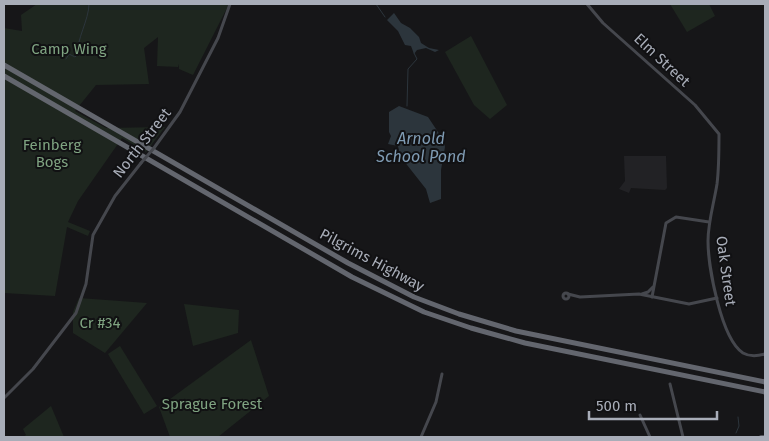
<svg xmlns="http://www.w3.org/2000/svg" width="769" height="441" font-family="'Fira Sans',sans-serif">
  <rect width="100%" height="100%" fill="#161618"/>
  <path fill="#222225" d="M624,156h42l1,32 -2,2 -34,-2 -2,5 -10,-4 6,-8z"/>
  <g fill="#1e261f">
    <path d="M37,4h192l-36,71 -14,-6v-5l-1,3 -21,-1 1,-29 -14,11 5,36 -53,1 -21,26 31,17 59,-1 -19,25 -24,-14 -44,63 -10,21 22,9 -2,5 -21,-9 -12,69 -51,-3v-265l18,3 -1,-16z"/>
    <path d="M670,4h39l6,12 -28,16z"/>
    <path d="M471,36l36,69 -17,14 -16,-14 -29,-53z"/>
    <path d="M79,298l68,5 -42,50 -32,-20v-21z"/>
    <path d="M184,304l55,6 -1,23 -45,13z"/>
    <path d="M251,340l18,56 -51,41h-48l-11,-30z"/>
    <path d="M120,346l37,60 -13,8 -36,-60z"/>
    <path d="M51,406l13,31h-41l3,-2 -3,-6z"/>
  </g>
  <g fill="#2c353c">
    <path d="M394,13l7,10 9,5 9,9 2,6 8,5 10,2 -4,2 -9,-4 -9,2 -3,4 -3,-8 -6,-1 -7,-14 -11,-11z"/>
    <path d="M399,106l29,11 16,24 1,6 -4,23v29l-11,4 -4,-14 -26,-33 -2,-10 -10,-2 3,-8 -2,-4v-20z"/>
  </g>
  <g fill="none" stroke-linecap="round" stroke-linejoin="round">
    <g stroke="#2c353c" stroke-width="1">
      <path d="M376,4l9,13"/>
      <path d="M66,59l3,-5 6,3 3,-3c-2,-14 11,-34 11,-50"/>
      <path d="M407,106l1,-37 9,-10 -3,-6"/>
      <path d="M736,433l3,-7 -1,-9"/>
    </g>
    <g stroke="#45474d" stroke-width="3">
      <path d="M587,4l16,19 92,82 24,29c0,17 0,34 -2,50 -3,19 -9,38 -9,57 0,25 13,98 35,112 7,4 15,3 22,1"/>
      <path d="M154,148l26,-36 38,-74 12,-34"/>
      <circle cx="566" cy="296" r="3"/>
      <path d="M568,294l12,3 59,-3 50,10 28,-6"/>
      <path d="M642,294l6,-2 5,-5"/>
      <path d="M652,297l14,-74 10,-6 33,5"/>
      <path d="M670,384l13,53"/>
      <path d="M4,398l29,-29 43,-56 10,-29 7,-49 22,-39 26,-33"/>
      <path d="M640,415l10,22"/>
      <path d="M421,437l15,-35 6,-28"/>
    </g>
    <path stroke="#53555c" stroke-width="4" d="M761,437h4"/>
    <g stroke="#63666e" stroke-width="5">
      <path d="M4,65l344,198 66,34 45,17 57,17 249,51"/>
      <path d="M4,76l348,201 72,35 47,16 54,15 240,49"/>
    </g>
    <path stroke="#45474d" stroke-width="3" d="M141,163l13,-15"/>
  </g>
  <g text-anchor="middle" stroke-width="4" stroke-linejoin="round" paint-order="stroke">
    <g font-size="15" fill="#7fa381" stroke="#111113">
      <text x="69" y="54">Camp Wing</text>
      <text x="52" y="150">Feinberg<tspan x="52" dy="17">Bogs</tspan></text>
      <text x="100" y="328">Cr #34</text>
      <text x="212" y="409">Sprague Forest</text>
    </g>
    <g font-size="15" fill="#a8adb8" stroke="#111113">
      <text transform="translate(662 60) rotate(43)" y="5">Elm Street</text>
      <text transform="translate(142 143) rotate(-52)" y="5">North Street</text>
      <text transform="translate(372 260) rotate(28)" y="5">Pilgrims Highway</text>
      <text transform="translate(726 271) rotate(82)" y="5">Oak Street</text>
    </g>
    <g font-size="16" font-style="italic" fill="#7f9bb3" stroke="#111113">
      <text x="421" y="144">Arnold<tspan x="421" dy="18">School Pond</tspan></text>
    </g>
  </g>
  <rect width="769" height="441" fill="none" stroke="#a8adb8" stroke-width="10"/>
  <path d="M589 411v8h128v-8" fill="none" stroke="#a8adb8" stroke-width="2.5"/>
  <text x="596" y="411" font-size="15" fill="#a8adb8" stroke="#111113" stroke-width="4" paint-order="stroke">500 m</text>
</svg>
